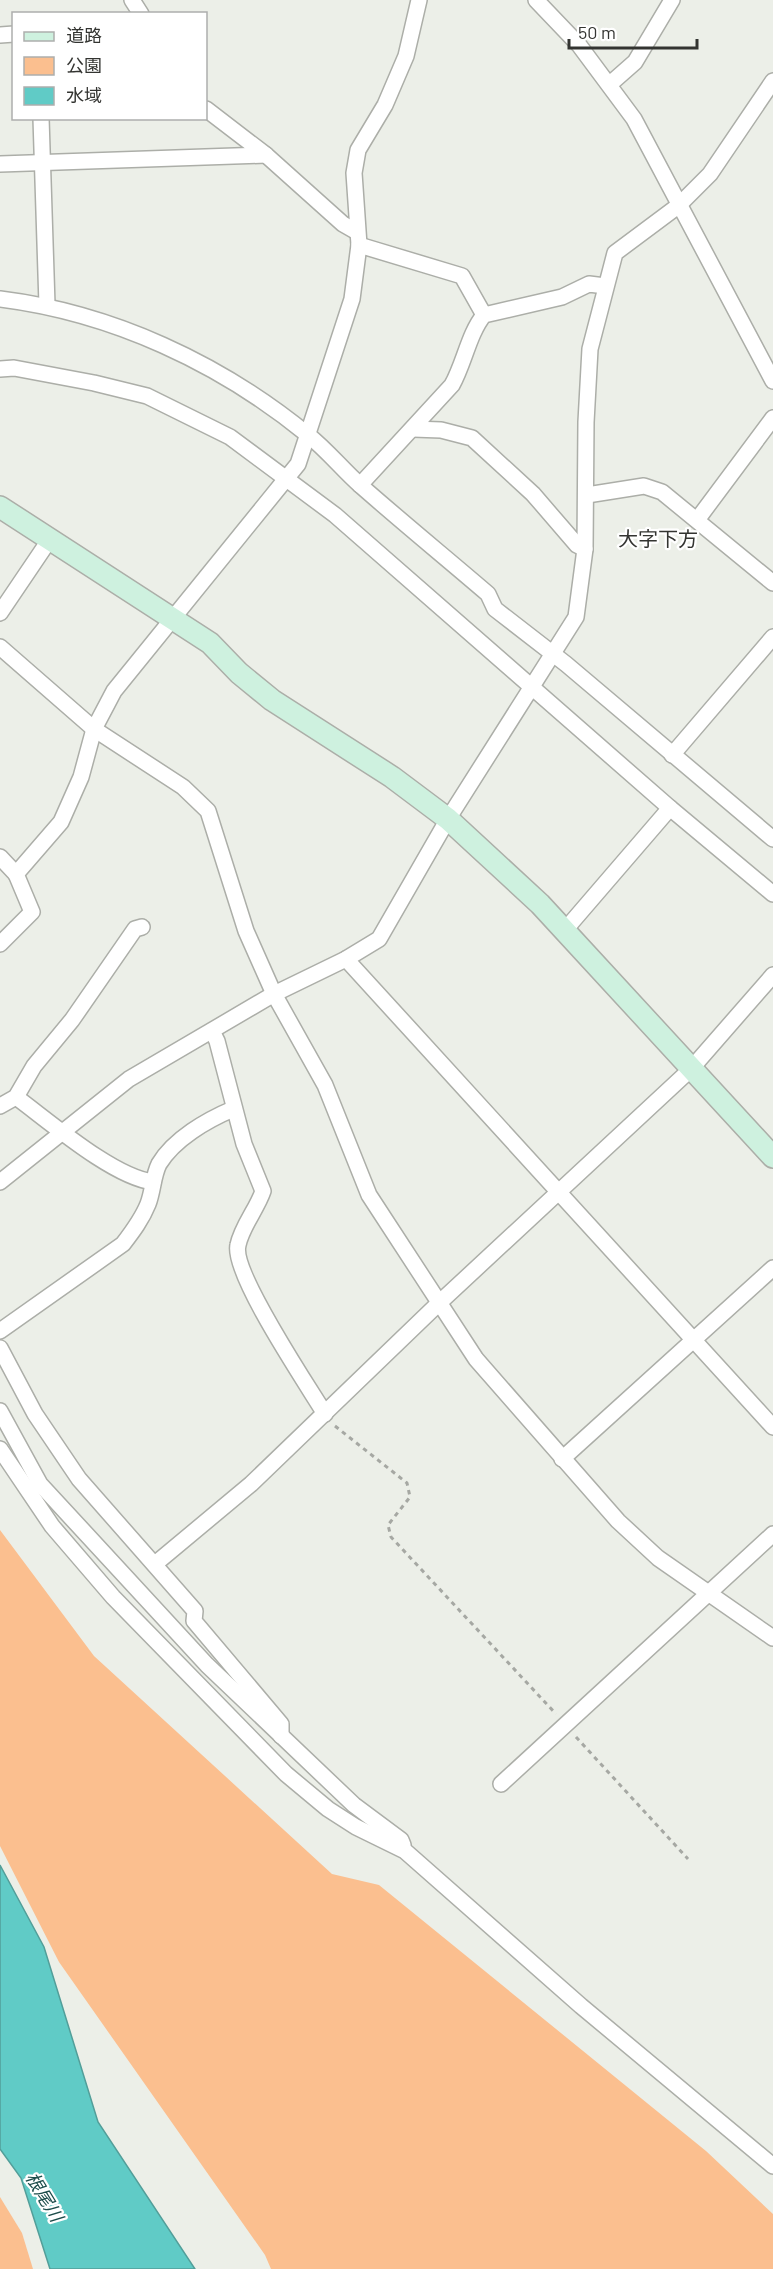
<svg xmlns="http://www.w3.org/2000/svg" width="773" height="2269" font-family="Barlow,'Noto Sans JP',sans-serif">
  <rect width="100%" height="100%" fill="#ecefe8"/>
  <g fill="#fbbf8f">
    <path d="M0,1530l94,126 238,218 47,11 327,266 67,63v55h-502l-6,-14 -206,-293 -59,-116z"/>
    <path d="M0,2197l22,36 11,36h-33z"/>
  </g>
  <path fill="#60cbc6" stroke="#529e99" stroke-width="1.5" d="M0,1865l44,82 54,175 97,147h-145l-29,-91 -21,-29z"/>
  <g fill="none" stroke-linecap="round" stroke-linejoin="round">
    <defs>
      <g id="street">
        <path d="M132,0l9,14"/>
        <path d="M536,0l43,45 55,74 139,262"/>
        <path d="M0,35l14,-1"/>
        <path d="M610,84l25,-22 37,-62"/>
        <path d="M206,109l60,46 77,69 14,8"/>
        <path d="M41,118l6,187"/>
        <path d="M0,164l266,-9"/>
        <path d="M359,245l103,31 22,39"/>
        <path d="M0,299c112,14 220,64 308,136 19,15 34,34 52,50 42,37 86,73 128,109l7,15 71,55 207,175"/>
        <path d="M0,369l14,-1 80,15 53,13 83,41 105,78 335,293"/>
        <path d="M413,429l28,1 31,8 61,56 44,51 8,4"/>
        <path d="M360,485l92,-100c12,-21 17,-52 32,-70l78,-18 27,-13 16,2"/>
        <path d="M587,495l57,-9 18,6 111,91"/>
        <path d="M697,520l76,-102"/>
        <path d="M0,613l50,-74"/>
        <path d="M0,647l94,82 89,58 25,24 38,120 28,63 51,91 44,110 107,164 142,162 40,37 115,80"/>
        <path d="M672,755l101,-118"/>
        <path d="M0,857l16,17"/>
        <path d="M565,930l105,-122 103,86"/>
        <path d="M0,944l32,-32 -16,-38 45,-52 20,-45 13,-48 20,-38 184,-227 54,-165 7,-54 -5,-72 4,-23 27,-45 21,-49 13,-56"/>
        <path d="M346,959l427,468"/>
        <path d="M212,1031l5,10 27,103 19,47c-6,18 -21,35 -25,54 -7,27 70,141 87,169"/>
        <path d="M16,1097c34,25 97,80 137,85"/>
        <path d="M0,1106l16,-9 18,-31 38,-46 63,-91 7,-2"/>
        <path d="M0,1182l129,-103 145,-85 72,-35 33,-20 69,-120 128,-202 9,-68 1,-127 4,-73 25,-96 63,-47 32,-32 63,-93"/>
        <path d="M0,1331l123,-87c10,-13 19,-25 25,-40 5,-13 5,-28 11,-40 15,-25 48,-44 74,-55"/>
        <path d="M0,1348l35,66 44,65 116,132 -1,10 87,103v12"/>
        <path d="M0,1411l40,73 167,181 147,140 47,35 2,5"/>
        <path d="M0,1449l52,77 61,71 173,177 42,35 28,18 49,24 176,155 192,160"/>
        <path d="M562,1459l211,-191"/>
        <path d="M155,1564l96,-80 188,-181 252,-234 82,-94"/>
        <path d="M501,1784l272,-250"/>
      </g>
      <path id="secondary" d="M0,507l210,136 29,30 33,27 120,77 56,42 92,85 233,253"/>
    </defs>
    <use href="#street" stroke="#acaea8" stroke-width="18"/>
    <use href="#secondary" stroke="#acaea8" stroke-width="24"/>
    <g stroke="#a6a8a3" stroke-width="3" stroke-dasharray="4.5 4.5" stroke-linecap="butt">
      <path d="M335,1426l72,57 3,14 -22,28 3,12 165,177"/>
      <path d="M576,1737l112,122"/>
    </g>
    <use href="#street" stroke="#fff" stroke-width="15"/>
    <use href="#secondary" stroke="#cef1df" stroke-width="21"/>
  </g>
  <g text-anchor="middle" stroke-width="4.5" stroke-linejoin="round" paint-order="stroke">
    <g font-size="18" font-style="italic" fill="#1d4d4b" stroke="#fff">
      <text transform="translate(44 2197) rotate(59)" y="6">根尾川</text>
    </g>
    <g font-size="20" fill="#333431" stroke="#fff">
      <text x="658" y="546">大字下方</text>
    </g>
  </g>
  <rect x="12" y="12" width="195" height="108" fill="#ffffff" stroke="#adaead" stroke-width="1.5"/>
  <rect x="24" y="32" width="30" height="9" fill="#cef1df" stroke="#adaead" stroke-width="1.5"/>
  <text x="66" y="42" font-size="18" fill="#333431">道路</text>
  <rect x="24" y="57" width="30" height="18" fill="#fbbf8f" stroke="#adaead" stroke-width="1.5"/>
  <text x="66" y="72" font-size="18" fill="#333431">公園</text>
  <rect x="24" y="87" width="30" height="18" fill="#60cbc6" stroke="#adaead" stroke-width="1.5"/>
  <text x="66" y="102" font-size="18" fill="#333431">水域</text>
  <path d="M569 39v9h128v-9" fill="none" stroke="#333431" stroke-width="3"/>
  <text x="578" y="39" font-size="18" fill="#333431" stroke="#ffffff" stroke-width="4.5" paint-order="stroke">50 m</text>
</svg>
